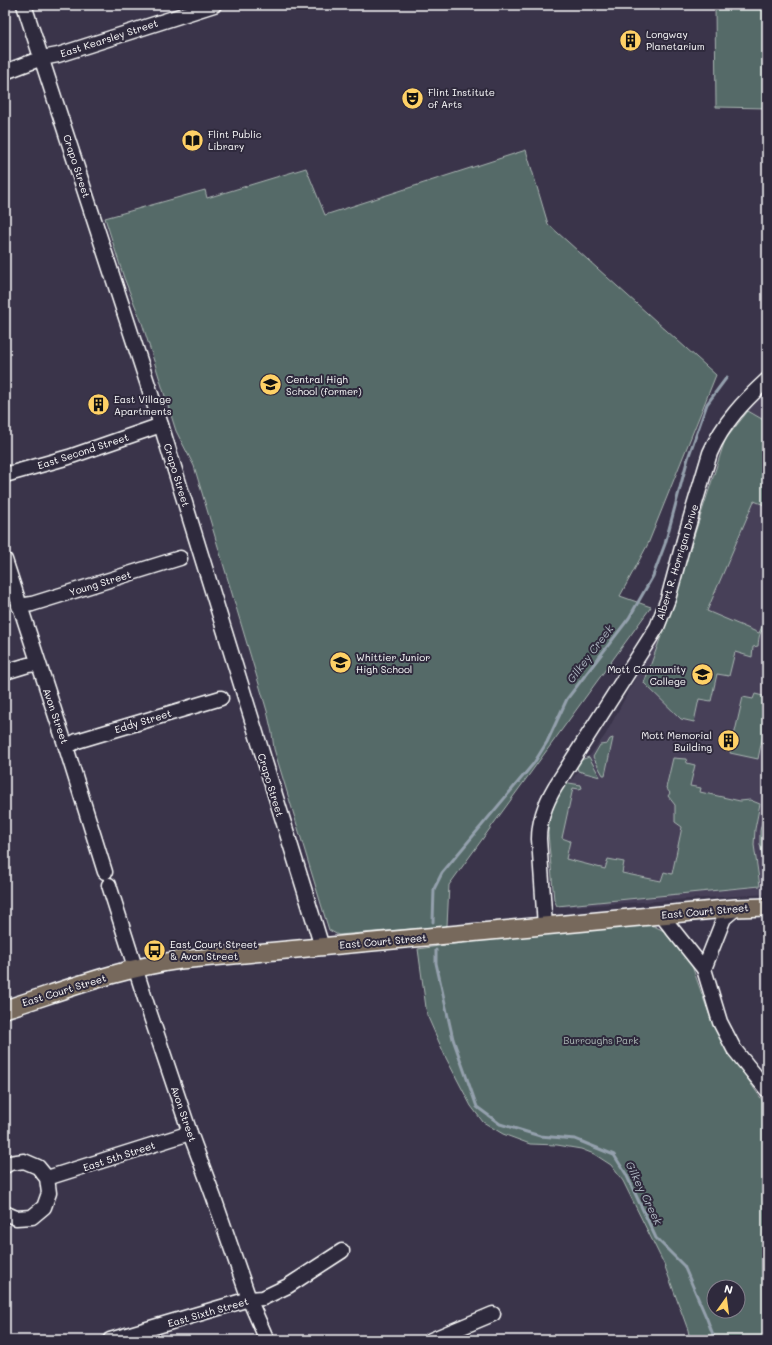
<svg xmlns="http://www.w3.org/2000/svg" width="772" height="1345" font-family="Mali,sans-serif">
  <rect width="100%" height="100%" fill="#3a344a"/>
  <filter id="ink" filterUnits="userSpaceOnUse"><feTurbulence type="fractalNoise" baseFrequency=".025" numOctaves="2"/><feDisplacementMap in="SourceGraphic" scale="8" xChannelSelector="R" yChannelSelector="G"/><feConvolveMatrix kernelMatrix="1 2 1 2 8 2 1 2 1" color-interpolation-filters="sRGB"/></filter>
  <g filter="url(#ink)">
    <path fill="#474159" d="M767,392v502l-205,13 -7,-6 7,-108 44,-59 62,-117 57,-177 31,-39z"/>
    <g fill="#556b67" stroke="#aab5b3" fill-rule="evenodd">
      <path d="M715,5h52v103l-51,-1z"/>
      <path d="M526,150l22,74 168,151 -68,169 -28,52 31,11 -202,278 -2,41 -109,9 -9,-5 -5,-16 -50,-165 -2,-16 -5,-22 -73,-245 -18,-35 -34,-108 -18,-45 -19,-60 100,-28 2,8 99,-30 19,47z"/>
      <path d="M748,411l19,11v84l-13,-5 -47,110 52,22 8,-17v10c-8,5 -8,11 -9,20l-5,1 -1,10 -17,-5 -6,24 -12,-2 -6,27 -12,-2 -5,23 -13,-3 -37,-36 24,-66 57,-177z"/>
      <path d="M755,694l12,3v18l-9,44 -28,-6 13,-56 10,2z"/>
      <path d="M613,738l-8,37h-2l-10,-18 7,-12 7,-1 3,-5z"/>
      <path d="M589,757l11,20 -22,-6 -2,-7 2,-3z"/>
      <path d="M673,758l13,1 1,4 8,2 -5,21 11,2 -1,4 40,9 10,-1 10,4 -5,25 -1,16 6,41 -203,20 -3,-6 -6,-67 2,-21 13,-27 6,-2 12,2 1,3 -3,1 -6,-1 -11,50 8,3 -4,18 39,10 3,-10 16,3 -2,11 39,8 3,-9 8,2 10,-47 -7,-5v-17l-7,-9 2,-3 -4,-5z"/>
      <path d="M767,799v87l-2,-18 -5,-24v-13z"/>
      <path d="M639,925l15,1 10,5 6,6 22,29 21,59 16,27 38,55v233h-77l-2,-10 -24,-66 -41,-83 -12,-16 -17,-11 -13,-5 -24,-4 -27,-1 -27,-10 -20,-12 -12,-16 -25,-48 -19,-43 -9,-66 42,-6zM714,1287h24v24h-24z"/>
    </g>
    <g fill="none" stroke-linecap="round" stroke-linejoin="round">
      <g stroke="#94a0ad" stroke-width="3">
        <path d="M433,922l1,-33 8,-16 92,-110 13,-21 20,-43 62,-81 24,-42 12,-32 23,-86 19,-54 20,-27"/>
        <path d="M436,950v13l17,76 24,68 23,17 40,12 35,3 39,16 12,19 30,64 28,28 23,53 8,21"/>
      </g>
      <defs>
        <g id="minor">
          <path d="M24,5l137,420 161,522"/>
          <path d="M5,72l37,-14 16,-3 156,-50"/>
          <path d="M5,475l64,-18 92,-32"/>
          <path d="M5,560l61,187 39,125"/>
          <path d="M19,606l13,-2 148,-46"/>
          <path d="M5,672l23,-7 10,-1"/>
          <path d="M66,747l11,-6 144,-43"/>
          <path d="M109,885l38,120 43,128 24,65 35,101 18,41"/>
          <path d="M661,915l43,54 16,53 14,27 33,41"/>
          <path d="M545,926l-6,-87c0,-19 6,-35 16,-52l102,-160 11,-28 16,-59 26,-87c13,-30 34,-52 57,-73"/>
          <path d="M704,969l20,-51 12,-10"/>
          <path d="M5,1166l5,-3 14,-2 14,6 9,11 2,15 -5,14 -12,10 -16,1 -11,-5"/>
          <path d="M47,1178l143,-45"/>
          <path d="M110,1340l139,-41 14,-1 25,-12 54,-35"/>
          <path d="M431,1340l62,-26"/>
        </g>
        <path id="major" d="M5,1009c57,-18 116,-41 175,-49l556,-52 31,-1"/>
      </defs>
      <use href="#minor" stroke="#fff" stroke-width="17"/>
      <use href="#major" stroke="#fff" stroke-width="20"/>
      <use href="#minor" stroke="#2f2a3d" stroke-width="14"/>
      <use href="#major" stroke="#77695c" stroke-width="17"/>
    </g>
  </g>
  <defs>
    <symbol id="building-disc" viewBox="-11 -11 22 22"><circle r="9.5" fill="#ffd166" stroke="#2f2a3d"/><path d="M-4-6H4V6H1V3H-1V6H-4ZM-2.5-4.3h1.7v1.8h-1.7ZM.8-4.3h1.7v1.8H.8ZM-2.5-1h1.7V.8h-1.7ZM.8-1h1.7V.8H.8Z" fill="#111"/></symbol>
    <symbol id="theatre-disc" viewBox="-11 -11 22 22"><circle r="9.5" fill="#ffd166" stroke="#2f2a3d"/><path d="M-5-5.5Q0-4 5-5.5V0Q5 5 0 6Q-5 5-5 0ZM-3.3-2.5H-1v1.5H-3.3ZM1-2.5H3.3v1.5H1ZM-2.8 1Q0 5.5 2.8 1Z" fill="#111"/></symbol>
    <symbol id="library-disc" viewBox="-11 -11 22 22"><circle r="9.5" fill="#ffd166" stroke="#2f2a3d"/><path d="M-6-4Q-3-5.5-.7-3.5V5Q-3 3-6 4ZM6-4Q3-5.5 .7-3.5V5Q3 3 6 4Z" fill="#111"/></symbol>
    <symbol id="school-disc" viewBox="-11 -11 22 22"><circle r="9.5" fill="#ffd166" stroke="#2f2a3d"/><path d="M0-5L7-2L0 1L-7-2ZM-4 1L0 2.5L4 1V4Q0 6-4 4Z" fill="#111"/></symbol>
    <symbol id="university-disc" viewBox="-11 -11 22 22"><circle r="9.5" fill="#ffd166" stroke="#2f2a3d"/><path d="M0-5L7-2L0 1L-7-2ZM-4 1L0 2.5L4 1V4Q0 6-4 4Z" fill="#111"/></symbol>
    <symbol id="bus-disc" viewBox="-11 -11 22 22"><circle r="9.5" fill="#ffd166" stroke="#2f2a3d"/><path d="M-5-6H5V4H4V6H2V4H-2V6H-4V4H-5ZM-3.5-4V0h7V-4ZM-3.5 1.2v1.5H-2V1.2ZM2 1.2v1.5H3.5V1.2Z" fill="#111"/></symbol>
  </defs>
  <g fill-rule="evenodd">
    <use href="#building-disc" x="618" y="28" width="25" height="25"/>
    <use href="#theatre-disc" x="400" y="86" width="25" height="25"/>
    <use href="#library-disc" x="180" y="128" width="25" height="25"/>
    <use href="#school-disc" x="258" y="372" width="25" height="25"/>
    <use href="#building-disc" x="86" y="392" width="25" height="25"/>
    <use href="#school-disc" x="328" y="650" width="25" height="25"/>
    <use href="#university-disc" x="690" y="662" width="25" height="25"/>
    <use href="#building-disc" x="716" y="728" width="25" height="25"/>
    <use href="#bus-disc" x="142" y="938" width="25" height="25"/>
  </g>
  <g text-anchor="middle" stroke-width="4" stroke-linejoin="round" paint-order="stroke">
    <g font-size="10" fill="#fff" stroke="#2f2a3d" text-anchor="start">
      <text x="646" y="38">Longway<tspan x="646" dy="12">Planetarium</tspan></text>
      <text x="428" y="96">Flint Institute<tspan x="428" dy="12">of Arts</tspan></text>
      <text x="208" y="138">Flint Public<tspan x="208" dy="12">Library</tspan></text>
      <text x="286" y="383">Central High<tspan x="286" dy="12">School (former)</tspan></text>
      <text x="114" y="403">East Village<tspan x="114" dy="12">Apartments</tspan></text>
      <text x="356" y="661">Whittier Junior<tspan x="356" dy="12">High School</tspan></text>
      <text x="686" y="673" text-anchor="end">Mott Community<tspan x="686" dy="12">College</tspan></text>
      <text x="712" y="739" text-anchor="end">Mott Memorial<tspan x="712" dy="12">Building</tspan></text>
      <text x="170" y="948">East Court Street<tspan x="170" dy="12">&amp; Avon Street</tspan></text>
    </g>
    <g font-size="10" fill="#fff" stroke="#2f2a3d">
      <text transform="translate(109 38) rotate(-18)" y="4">East Kearsley Street</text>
      <text transform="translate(77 166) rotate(72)" y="4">Crapo Street</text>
      <text transform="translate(83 451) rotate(-18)" y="4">East Second Street</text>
      <text transform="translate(177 475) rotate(73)" y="4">Crapo Street</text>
      <text transform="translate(677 562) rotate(-73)" y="4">Albert R. Horrigan Drive</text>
      <text transform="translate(100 583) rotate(-17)" y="4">Young Street</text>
      <text transform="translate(56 716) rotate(71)" y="4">Avon Street</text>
      <text transform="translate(143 721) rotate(-17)" y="4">Eddy Street</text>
      <text transform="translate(271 785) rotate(73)" y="4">Crapo Street</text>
      <text transform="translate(705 911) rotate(-5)" y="4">East Court Street</text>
      <text transform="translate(383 941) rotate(-5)" y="4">East Court Street</text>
      <text transform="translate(64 990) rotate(-17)" y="4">East Court Street</text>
      <text transform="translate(184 1114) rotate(71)" y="4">Avon Street</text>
      <text transform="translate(119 1156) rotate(-18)" y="4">East 5th Street</text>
      <text transform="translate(208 1312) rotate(-16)" y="4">East Sixth Street</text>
    </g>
    <g font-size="10" fill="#aab5b3" stroke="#2f2a3d">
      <text x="601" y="1044">Burroughs Park</text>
    </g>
    <g font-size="11" font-style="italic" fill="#aeb7c2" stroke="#2f2a3d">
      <text transform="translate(590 654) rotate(-53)" y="4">Gilkey Creek</text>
      <text transform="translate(644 1193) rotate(64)" y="4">Gilkey Creek</text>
    </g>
  </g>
  <rect width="772" height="1345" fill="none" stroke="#2f2a3d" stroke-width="20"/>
  <rect x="10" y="10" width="752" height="1325" fill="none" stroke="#fff" stroke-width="1.5" filter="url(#ink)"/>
  <g transform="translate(726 1299) rotate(14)"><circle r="19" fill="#2f2a3d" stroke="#827f8b"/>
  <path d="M0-3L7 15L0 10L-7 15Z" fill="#ffd166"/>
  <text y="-6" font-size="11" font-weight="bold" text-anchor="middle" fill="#ffffff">N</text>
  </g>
</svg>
